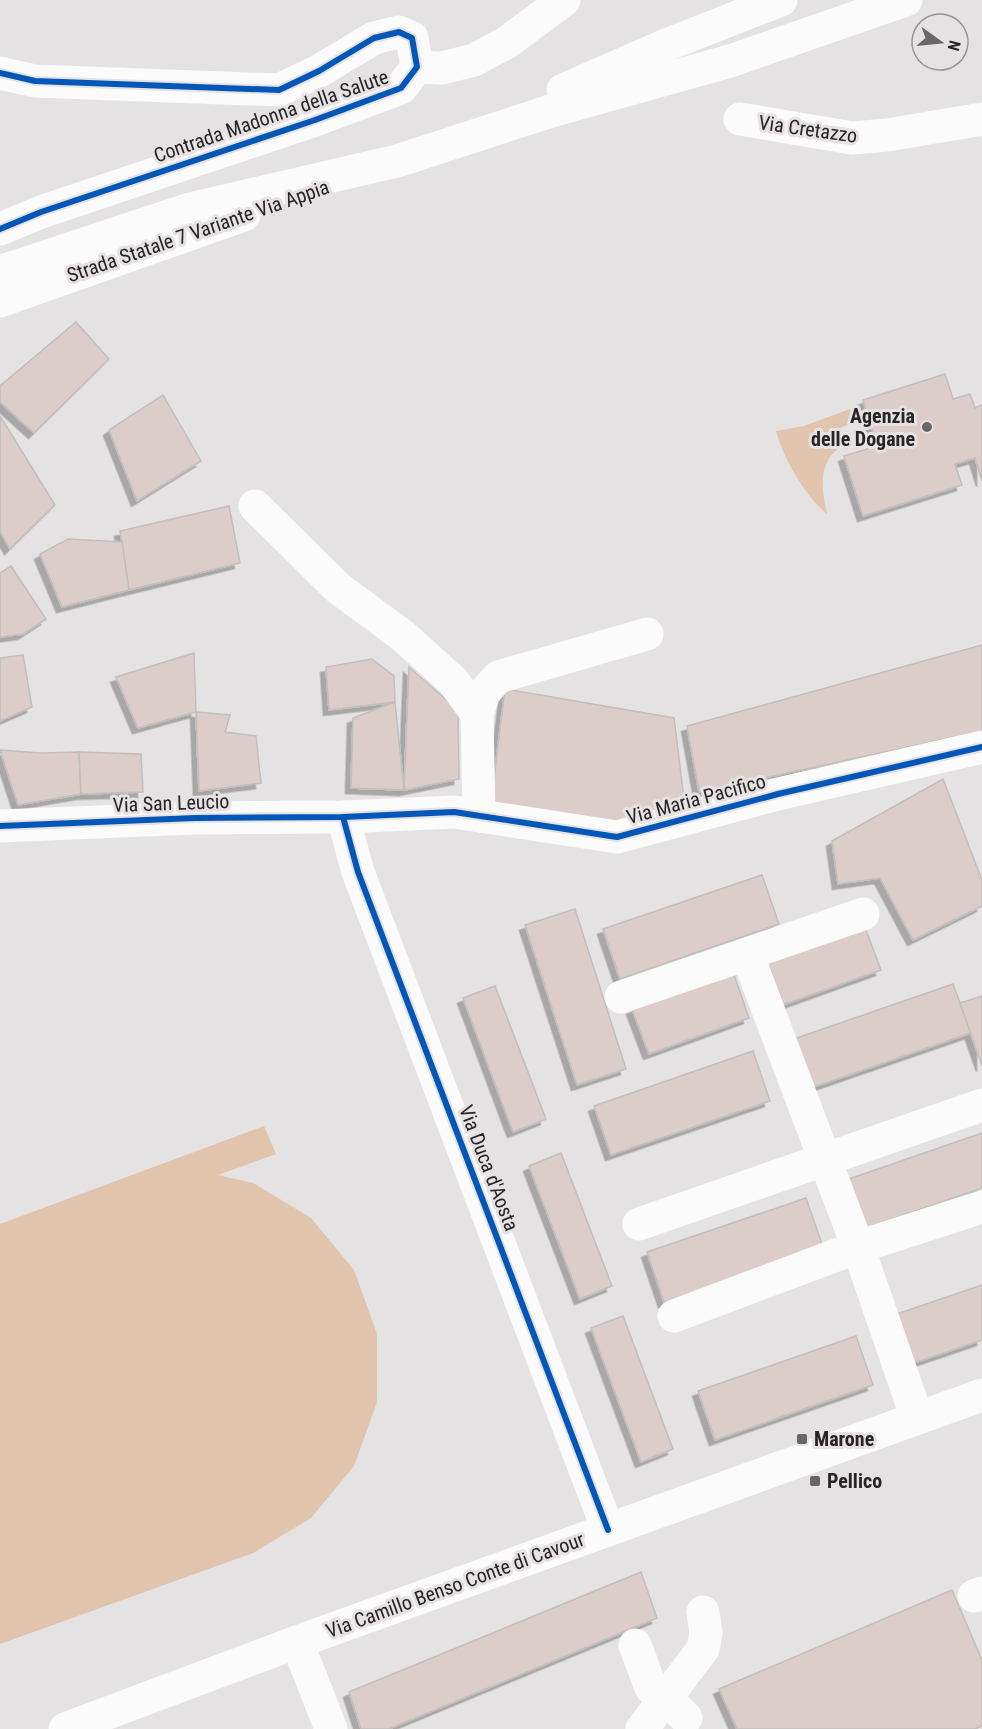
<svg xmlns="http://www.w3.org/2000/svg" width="982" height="1729" font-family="'Roboto Condensed',sans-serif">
  <defs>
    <filter id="shadow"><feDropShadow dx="-5.5" dy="5.5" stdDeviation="0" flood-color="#0004"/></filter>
  </defs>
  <rect width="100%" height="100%" fill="#e5e2e3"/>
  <g fill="#e0c4ab">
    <path d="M850,409l3,13 -21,10 8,15c-23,16 -18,44 -13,67 -21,-17 -44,-56 -51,-83l28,-5z"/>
    <path d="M264,1126l12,28 -58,21 35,8 58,35 43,52 23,64v68l-23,64 -43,52 -58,35 -253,91v-420z"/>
  </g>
  <g fill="#dccdca" stroke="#c0bebe" stroke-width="1.5" filter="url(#shadow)">
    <path d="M76,322l33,37 -75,74 -34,-31v-16z"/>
    <path d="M945,374l8,25 17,-5 5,14 7,-3v76l-7,-23 -20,6 7,21 -99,31 -19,-60 33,-10 -14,-46z"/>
    <path d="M163,395l38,66 -64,40 -28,-71z"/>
    <path d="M0,416l55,89 -45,44 -10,-18z"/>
    <path d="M229,506l11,57 -111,27 -9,-59z"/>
    <path d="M68,539l54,3 7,48 -67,17 -22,-53z"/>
    <path d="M11,566l35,53 -23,15 -23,3v-64z"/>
    <path d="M982,645v86l-283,61 -12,-66z"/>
    <path d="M194,653l2,59 -58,16 -22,-51z"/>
    <path d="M23,655l9,52 -32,14v-63z"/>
    <path d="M372,659l22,17 1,26 -66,8 -3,-43z"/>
    <path d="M409,667l49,43 1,69 -55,11z"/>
    <path d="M505,689l169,29 10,81 -60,26 -133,-22z"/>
    <path d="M395,702l9,88 -53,-2 2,-70z"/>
    <path d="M196,712l34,3 -5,17 31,4 5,47 -62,8z"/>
    <path d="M0,750l40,3 39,-1 2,42 -63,11z"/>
    <path d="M79,752l62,2 2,38 -62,2z"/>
    <path d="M943,779l39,101v26l-69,34 -33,-62 -42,6 -6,-43z"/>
    <path d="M762,875l17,49 -159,55 -17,-50z"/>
    <path d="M575,909l51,160 -49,16 -52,-160z"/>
    <path d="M864,925l17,45 -101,36 -16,-45z"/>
    <path d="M733,972l16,46 -100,36 -17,-45z"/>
    <path d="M953,984l18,49 -160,55 -17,-49z"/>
    <path d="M495,986l51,133 -33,13 -50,-134z"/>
    <path d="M982,996v70l-22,-63z"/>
    <path d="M753,1051l17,50 -159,54 -17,-49z"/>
    <path d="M982,1133v55l-122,42 -17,-49z"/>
    <path d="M561,1153l51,133 -32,13 -51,-133z"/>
    <path d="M806,1198l17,49 -159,55 -17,-50z"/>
    <path d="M982,1285v55l-71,24 -17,-49z"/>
    <path d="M623,1316l50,133 -32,13 -50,-134z"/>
    <path d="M856,1336l17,49 -158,55 -17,-49z"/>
    <path d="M641,1572l16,46 -268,111h-28l-12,-37z"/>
    <path d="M952,1590l30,70v66l-7,3h-238l-18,-40z"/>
  </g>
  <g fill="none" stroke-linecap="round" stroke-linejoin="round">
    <g stroke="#fbfbfb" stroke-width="33">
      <path d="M417,67l25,1 32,-8 32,-17 58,-43"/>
      <path d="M0,73l35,8 244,9 40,-19 55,-33 25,-6 13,6 5,29 -16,21 -86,32 -274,92 -41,17"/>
      <path d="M740,119l112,19 35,-3 95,-16"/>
      <path d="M255,506l83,82 65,48 50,45 24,33"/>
      <path d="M479,816l-2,-102 7,-21 14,-16 149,-43"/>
      <path d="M343,817l15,55 250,658"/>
      <path d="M0,826l195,-8 148,-1 111,-5 163,25 161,-43 204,-47"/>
      <path d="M747,954l111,293 59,171"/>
      <path d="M621,997l242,-83"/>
      <path d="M639,1224l343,-119"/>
      <path d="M674,1316l184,-69 124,-40"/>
      <path d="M974,1596l8,-3"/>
      <path d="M297,1642l34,87"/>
      <path d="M635,1645l16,43 15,10 20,20"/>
      <path d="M642,1729l61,-80 3,-16 -3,-21"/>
    </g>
    <path stroke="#fbfbfb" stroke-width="33" d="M65,1729l232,-87 685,-247"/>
    <g stroke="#fbfbfb" stroke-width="33">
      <path d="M563,90l103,-45 115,-45"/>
      <path d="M0,272l190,-63 207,-48 154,-50 179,-50 176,-61"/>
      <path d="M0,301l244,-86"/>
    </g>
    <defs>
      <g id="cycleway">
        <path d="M0,73l35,8 244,9 40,-19 55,-33 25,-6 13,6 5,29 -16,21 -86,32 -274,92 -41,17"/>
        <path d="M343,817l15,55 250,658"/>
        <path d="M0,826l195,-8 148,-1 111,-5 163,25 161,-43 204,-47"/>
      </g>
    </defs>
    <use href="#cycleway" stroke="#e6e1e2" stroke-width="10"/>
    <use href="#cycleway" stroke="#0057b8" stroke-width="6"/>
  </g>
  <g fill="#696667" stroke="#e6e1e2" stroke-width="2">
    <circle cx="927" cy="427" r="6"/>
    <rect x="796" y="1433" width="12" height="12" rx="3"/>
    <rect x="809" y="1475" width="12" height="12" rx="3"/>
  </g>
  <g text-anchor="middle" stroke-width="6" stroke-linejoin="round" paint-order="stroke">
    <g font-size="20" fill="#262424" stroke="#e6e1e2">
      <text transform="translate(271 116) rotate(-19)" y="7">Contrada Madonna della Salute</text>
      <text transform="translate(808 129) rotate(8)" y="7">Via Cretazzo</text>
      <text transform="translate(198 231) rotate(-19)" y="7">Strada Statale 7 Variante Via Appia</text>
      <text transform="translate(696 799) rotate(-15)" y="7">Via Maria Pacifico</text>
      <text transform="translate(171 803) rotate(-2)" y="7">Via San Leucio</text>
      <text transform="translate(489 1168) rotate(69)" y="7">Via Duca d'Aosta</text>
      <text transform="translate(455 1585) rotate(-20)" y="7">Via Camillo Benso Conte di Cavour</text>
    </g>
    <g font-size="20" font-weight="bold" fill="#262424" stroke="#e6e1e2" text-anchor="start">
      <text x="915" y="423" text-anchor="end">Agenzia<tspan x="915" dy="23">delle Dogane</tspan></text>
      <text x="814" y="1446">Marone</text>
      <text x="827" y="1488">Pellico</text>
    </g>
  </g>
  <g transform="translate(940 42) rotate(105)"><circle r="28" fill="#e6e1e2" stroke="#999596" stroke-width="1.5"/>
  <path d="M0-4.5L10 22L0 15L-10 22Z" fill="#696667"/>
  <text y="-9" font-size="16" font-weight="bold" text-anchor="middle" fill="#262424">N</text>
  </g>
</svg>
